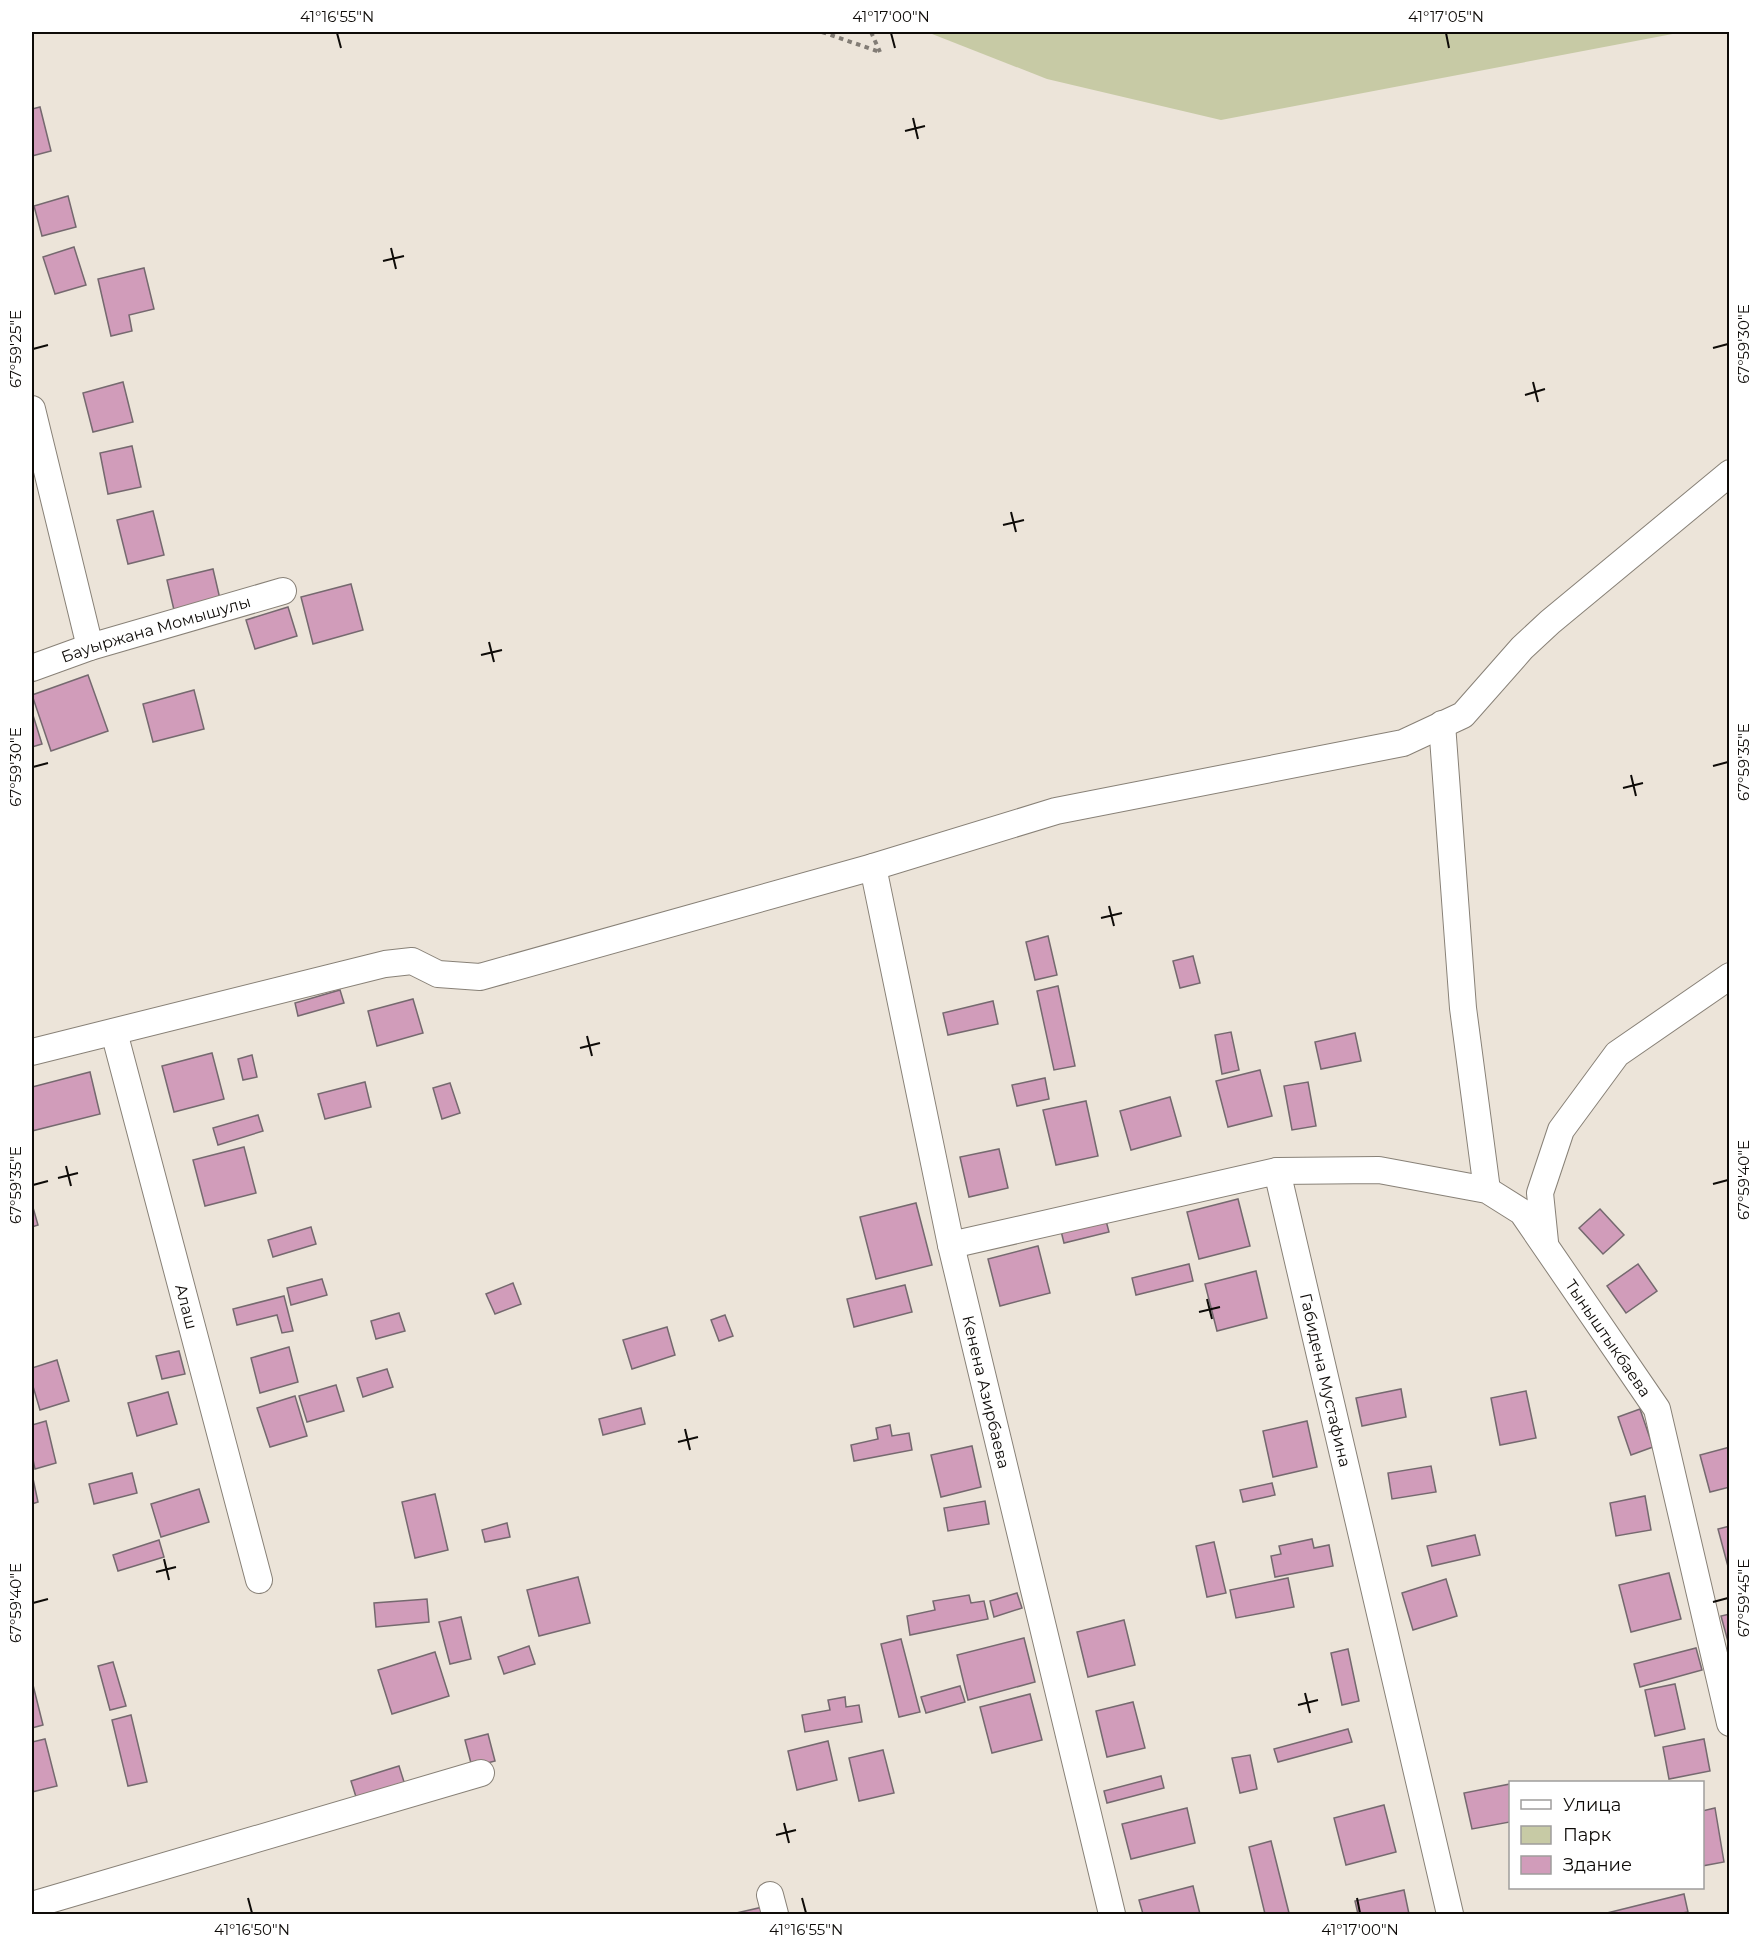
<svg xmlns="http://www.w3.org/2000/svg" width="1761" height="1946" font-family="Montserrat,sans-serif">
  <rect width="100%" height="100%" fill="#ece4d9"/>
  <path fill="#c7caa5" d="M927,32h756l-462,88 -174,-41z"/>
  <g fill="#d19cba" stroke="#75696f" stroke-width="1.5">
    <path d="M40,107l11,44 -19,5v-47z"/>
    <path d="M68,196l8,31 -34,9 -8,-30z"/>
    <path d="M74,247l12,38 -31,9 -12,-37z"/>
    <path d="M144,268l10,41 -25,6 3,16 -21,5 -13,-57z"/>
    <path d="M123,382l10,40 -40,10 -10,-39z"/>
    <path d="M132,446l9,41 -33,7 -8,-41z"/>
    <path d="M153,511l11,44 -36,9 -11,-44z"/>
    <path d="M213,569l7,30 -46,11 -7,-30z"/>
    <path d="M351,584l12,46 -50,14 -12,-47z"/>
    <path d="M288,607l9,29 -42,13 -9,-29z"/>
    <path d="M88,675l20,56 -57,20 -19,-56z"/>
    <path d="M194,690l10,39 -51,13 -10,-38z"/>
    <path d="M32,712l10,32 -10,3z"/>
    <path d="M1048,936l9,39 -22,5 -9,-38z"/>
    <path d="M1193,956l7,27 -20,5 -7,-27z"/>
    <path d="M1058,986l17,80 -21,4 -17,-79z"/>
    <path d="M340,990l4,13 -46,13 -3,-13z"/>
    <path d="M413,999l10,34 -46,13 -9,-35z"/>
    <path d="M993,1001l5,23 -50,11 -5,-22z"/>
    <path d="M1231,1032l8,38 -17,4 -7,-39z"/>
    <path d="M1355,1033l6,28 -40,8 -6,-27z"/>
    <path d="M212,1053l12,46 -50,13 -12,-46z"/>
    <path d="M252,1055l5,22 -14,3 -5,-21z"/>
    <path d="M1260,1070l12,46 -44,11 -12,-46z"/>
    <path d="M90,1072l10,42 -68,17v-44z"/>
    <path d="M1045,1078l4,21 -32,7 -5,-21z"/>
    <path d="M365,1082l6,25 -46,12 -7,-25z"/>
    <path d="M1308,1082l8,44 -24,4 -8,-44z"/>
    <path d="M450,1083l10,30 -18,6 -9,-31z"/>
    <path d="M1170,1097l11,39 -50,14 -11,-39z"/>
    <path d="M1086,1101l12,55 -42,9 -13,-55z"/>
    <path d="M258,1115l5,16 -45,14 -5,-17z"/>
    <path d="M244,1147l12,46 -51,13 -12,-46z"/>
    <path d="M999,1149l9,39 -39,9 -9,-40z"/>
    <path d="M1238,1199l12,47 -51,13 -12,-47z"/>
    <path d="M916,1203l16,62 -56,14 -16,-62z"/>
    <path d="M32,1204l6,21 -6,2z"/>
    <path d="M1600,1209l24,26 -21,19 -24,-26z"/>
    <path d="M1105,1217l4,15 -45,11 -4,-16z"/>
    <path d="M311,1227l5,17 -43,13 -5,-17z"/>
    <path d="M1038,1246l12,47 -50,13 -12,-47z"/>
    <path d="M1189,1264l4,17 -57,14 -4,-17z"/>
    <path d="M1638,1264l19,27 -31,22 -19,-27z"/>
    <path d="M1256,1271l11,47 -50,13 -12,-47z"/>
    <path d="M322,1279l5,16 -36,10 -4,-17z"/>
    <path d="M513,1283l8,21 -26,10 -9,-20z"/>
    <path d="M905,1285l7,27 -58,15 -7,-28z"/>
    <path d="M284,1296l9,35 -11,2 -5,-18 -40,10 -4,-16z"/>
    <path d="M399,1313l6,18 -29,8 -5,-18z"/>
    <path d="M725,1315l8,21 -14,5 -8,-21z"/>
    <path d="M667,1327l8,28 -43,14 -9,-29z"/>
    <path d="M289,1347l9,35 -38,11 -9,-35z"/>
    <path d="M179,1351l6,23 -23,5 -6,-23z"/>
    <path d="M57,1360l12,41 -29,9 -8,-27v-15z"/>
    <path d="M387,1369l6,18 -30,10 -6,-19z"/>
    <path d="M336,1385l8,26 -37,11 -8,-26z"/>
    <path d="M1401,1389l5,28 -44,9 -6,-28z"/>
    <path d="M1526,1391l10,47 -36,7 -9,-47z"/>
    <path d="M168,1392l9,32 -40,12 -9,-33z"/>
    <path d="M295,1396l12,40 -37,11 -13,-39z"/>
    <path d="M641,1408l4,16 -42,11 -4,-16z"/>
    <path d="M1640,1409l13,38 -22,8 -13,-38z"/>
    <path d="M46,1421l10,42 -21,6 -3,-14v-30z"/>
    <path d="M1307,1421l10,46 -44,10 -10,-46z"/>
    <path d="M890,1425l2,11 17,-3 3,17 -58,11 -3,-16 27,-6 -2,-11z"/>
    <path d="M972,1446l9,41 -40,10 -10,-42z"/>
    <path d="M1730,1447v40l-20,5 -10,-37z"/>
    <path d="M1431,1466l5,26 -44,7 -4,-26z"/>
    <path d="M132,1473l5,20 -43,11 -5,-20z"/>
    <path d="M32,1474l6,28 -6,2z"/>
    <path d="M1272,1483l3,12 -32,7 -3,-12z"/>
    <path d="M199,1489l10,33 -48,15 -10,-33z"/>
    <path d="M435,1494l13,56 -33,8 -13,-56z"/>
    <path d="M1645,1496l6,34 -35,6 -6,-33z"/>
    <path d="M985,1501l4,23 -41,7 -4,-23z"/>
    <path d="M507,1523l3,14 -25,5 -3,-12z"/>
    <path d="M1730,1526v48l-12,-45z"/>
    <path d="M1475,1535l5,20 -48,11 -5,-20z"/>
    <path d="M1312,1539l2,9 15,-3 4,21 -58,11 -4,-21 10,-2 -2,-8z"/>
    <path d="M159,1540l5,17 -46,14 -5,-16z"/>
    <path d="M1214,1542l12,51 -19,4 -11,-51z"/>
    <path d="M1669,1573l12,46 -50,13 -12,-47z"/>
    <path d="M578,1577l12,46 -51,13 -12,-46z"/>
    <path d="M1288,1578l6,29 -58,11 -6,-28z"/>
    <path d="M1446,1579l11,37 -44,14 -11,-37z"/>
    <path d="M1017,1593l5,15 -28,9 -4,-16z"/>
    <path d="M969,1595l2,8 13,-2 4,18 -78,16 -3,-19 28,-6 -2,-9z"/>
    <path d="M427,1599l2,23 -53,5 -2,-24z"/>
    <path d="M1730,1614v35l-9,-33z"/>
    <path d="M461,1617l10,42 -21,5 -11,-42z"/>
    <path d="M1124,1620l11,45 -47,12 -11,-45z"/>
    <path d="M1024,1638l11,44 -67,18 -11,-45z"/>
    <path d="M901,1639l19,73 -21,5 -18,-73z"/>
    <path d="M529,1646l6,18 -31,10 -6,-17z"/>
    <path d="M1696,1648l6,22 -62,17 -6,-23z"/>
    <path d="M1348,1649l11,52 -17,4 -11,-52z"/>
    <path d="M435,1652l14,44 -57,18 -14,-44z"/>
    <path d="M113,1662l13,44 -16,4 -12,-44z"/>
    <path d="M32,1681l11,44 -11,3z"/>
    <path d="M1675,1684l10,45 -30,7 -10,-46z"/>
    <path d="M960,1686l5,16 -39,11 -5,-16z"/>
    <path d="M1030,1694l12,46 -50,13 -12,-46z"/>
    <path d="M845,1697l1,10 13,-2 3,17 -57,10 -3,-17 28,-5 -2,-10z"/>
    <path d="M1133,1702l12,46 -38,9 -11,-46z"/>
    <path d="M131,1715l16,67 -19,4 -16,-66z"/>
    <path d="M1348,1729l4,13 -74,20 -4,-13z"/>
    <path d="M488,1734l7,27 -23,6 -7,-27z"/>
    <path d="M45,1739l12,47 -25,6v-50z"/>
    <path d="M1704,1739l6,32 -41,8 -6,-32z"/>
    <path d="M828,1741l9,39 -40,10 -9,-39z"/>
    <path d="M883,1750l11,43 -35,8 -10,-43z"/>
    <path d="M1250,1755l7,34 -17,4 -8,-35z"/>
    <path d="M399,1766l6,19 -48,15 -6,-19z"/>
    <path d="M1161,1776l3,12 -57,15 -3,-12z"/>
    <path d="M1510,1784v38l-38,7 -8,-36z"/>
    <path d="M1384,1805l12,47 -50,13 -12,-47z"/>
    <path d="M1187,1808l8,35 -64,16 -9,-35z"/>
    <path d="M1715,1808l9,54 -22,4v-55z"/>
    <path d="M1271,1841l18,72 -7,1h-17l-16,-67z"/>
    <path d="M1193,1886l7,28h-57l-4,-14z"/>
    <path d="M1404,1890l5,24h-51l-3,-13z"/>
    <path d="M1684,1894l4,18 -11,2h-74z"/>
    <path d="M763,1907l2,7h-33z"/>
  </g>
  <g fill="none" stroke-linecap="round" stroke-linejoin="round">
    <defs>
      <g id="minor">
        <path d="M32,409l58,238"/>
        <path id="s1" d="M32,668l58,-21 193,-56"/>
        <path d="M1442,724l21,284 24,182"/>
        <path id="s2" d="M873,867l78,378 161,669"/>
        <path id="s3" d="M114,1032l145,548"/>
        <path d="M32,1052l353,-88 27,-3 26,13 42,3 393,-110 183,-56 347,-68 60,-28 59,-67 28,-26 180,-149"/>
        <path id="s4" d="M1277,1171l102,-1 108,20 35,22 135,197 73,314"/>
        <path d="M1545,1242l-5,-49 21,-63 56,-76 113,-78"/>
        <path id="s5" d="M951,1245l326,-74 173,743"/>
        <path d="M770,1895l5,19"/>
        <path d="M32,1905l449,-132"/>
      </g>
    </defs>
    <use href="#minor" stroke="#888177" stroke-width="28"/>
    <g stroke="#827c75" stroke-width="4" stroke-dasharray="4.5 4.5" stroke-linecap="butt">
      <path d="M822,32l58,20"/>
      <path d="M871,32l9,20"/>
    </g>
    <use href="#minor" stroke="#fff" stroke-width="26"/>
  </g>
  <path fill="none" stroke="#0e0b08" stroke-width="2" d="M337,33l4,15M891,33l4,15M1446,33l3,15M913,118l5,21M905,131l20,-5M391,248l5,21M383,261l21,-5M1713,348l15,-4M33,349l15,-4M1533,382l5,20M1525,395l20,-6M1011,512l5,20M1003,525l21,-5M489,642l5,20M481,655l21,-5M1713,766l15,-4M33,767l15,-4M1631,775l5,21M1623,788l20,-5M1109,906l5,20M1101,918l21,-5M587,1036l5,20M580,1048l20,-5M66,1166l5,20M58,1178l20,-5M1713,1184l15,-4M33,1185l15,-4M1207,1299l5,20M1199,1312l21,-5M685,1429l5,21M678,1442l20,-5M164,1559l5,21M156,1572l20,-5M1713,1602l15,-4M33,1603l15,-4M1305,1693l5,20M1298,1705l20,-5M784,1823l5,20M776,1835l20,-5M248,1898l4,15M802,1898l4,15M1357,1898l3,15"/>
  <g text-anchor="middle" stroke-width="5" stroke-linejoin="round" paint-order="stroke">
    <g font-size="16" fill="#0e0b08" stroke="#fff">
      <text dy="6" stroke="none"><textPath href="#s1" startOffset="130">Бауыржана Момышулы</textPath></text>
      <text dy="6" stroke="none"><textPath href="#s3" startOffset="284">Алаш</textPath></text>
      <text dy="6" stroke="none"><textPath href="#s4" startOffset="406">Тыныштыкбаева</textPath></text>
      <text dy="6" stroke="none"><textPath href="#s5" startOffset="549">Габидена Мустафина</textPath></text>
      <text dy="6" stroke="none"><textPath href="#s2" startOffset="537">Кенена Азирбаева</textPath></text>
    </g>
  </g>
  <rect width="1761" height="1946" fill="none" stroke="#ffffff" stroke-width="66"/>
  <rect x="1509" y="1781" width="195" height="108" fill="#ffffff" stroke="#9f9d9c" stroke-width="1.5"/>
  <rect x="1521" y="1800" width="30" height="9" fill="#ffffff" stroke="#9f9d9c" stroke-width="1.5"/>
  <text x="1563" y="1811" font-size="18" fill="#0e0b08">Улица</text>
  <rect x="1521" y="1826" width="30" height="18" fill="#c7caa5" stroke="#9f9d9c" stroke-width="1.5"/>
  <text x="1563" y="1841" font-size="18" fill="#0e0b08">Парк</text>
  <rect x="1521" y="1856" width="30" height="18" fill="#d19cba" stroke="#9f9d9c" stroke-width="1.5"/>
  <text x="1563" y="1871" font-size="18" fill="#0e0b08">Здание</text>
  <rect x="33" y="33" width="1695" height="1880" fill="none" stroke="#0e0b08" stroke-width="2"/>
  <g font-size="15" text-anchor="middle" fill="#0e0b08">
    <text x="337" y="22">41°16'55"N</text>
    <text x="891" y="22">41°17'00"N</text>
    <text x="1446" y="22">41°17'05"N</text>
    <text transform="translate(1744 344) rotate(-90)" y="5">67°59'30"E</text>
    <text transform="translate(16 349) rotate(-90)" y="5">67°59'25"E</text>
    <text transform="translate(1744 762) rotate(-90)" y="5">67°59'35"E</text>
    <text transform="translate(16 767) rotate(-90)" y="5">67°59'30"E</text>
    <text transform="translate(1744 1180) rotate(-90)" y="5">67°59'40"E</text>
    <text transform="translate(16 1185) rotate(-90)" y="5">67°59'35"E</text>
    <text transform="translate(1744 1598) rotate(-90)" y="5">67°59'45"E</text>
    <text transform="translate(16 1603) rotate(-90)" y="5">67°59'40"E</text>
    <text x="252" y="1935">41°16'50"N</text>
    <text x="806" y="1935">41°16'55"N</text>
    <text x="1360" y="1935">41°17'00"N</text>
  </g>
</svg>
